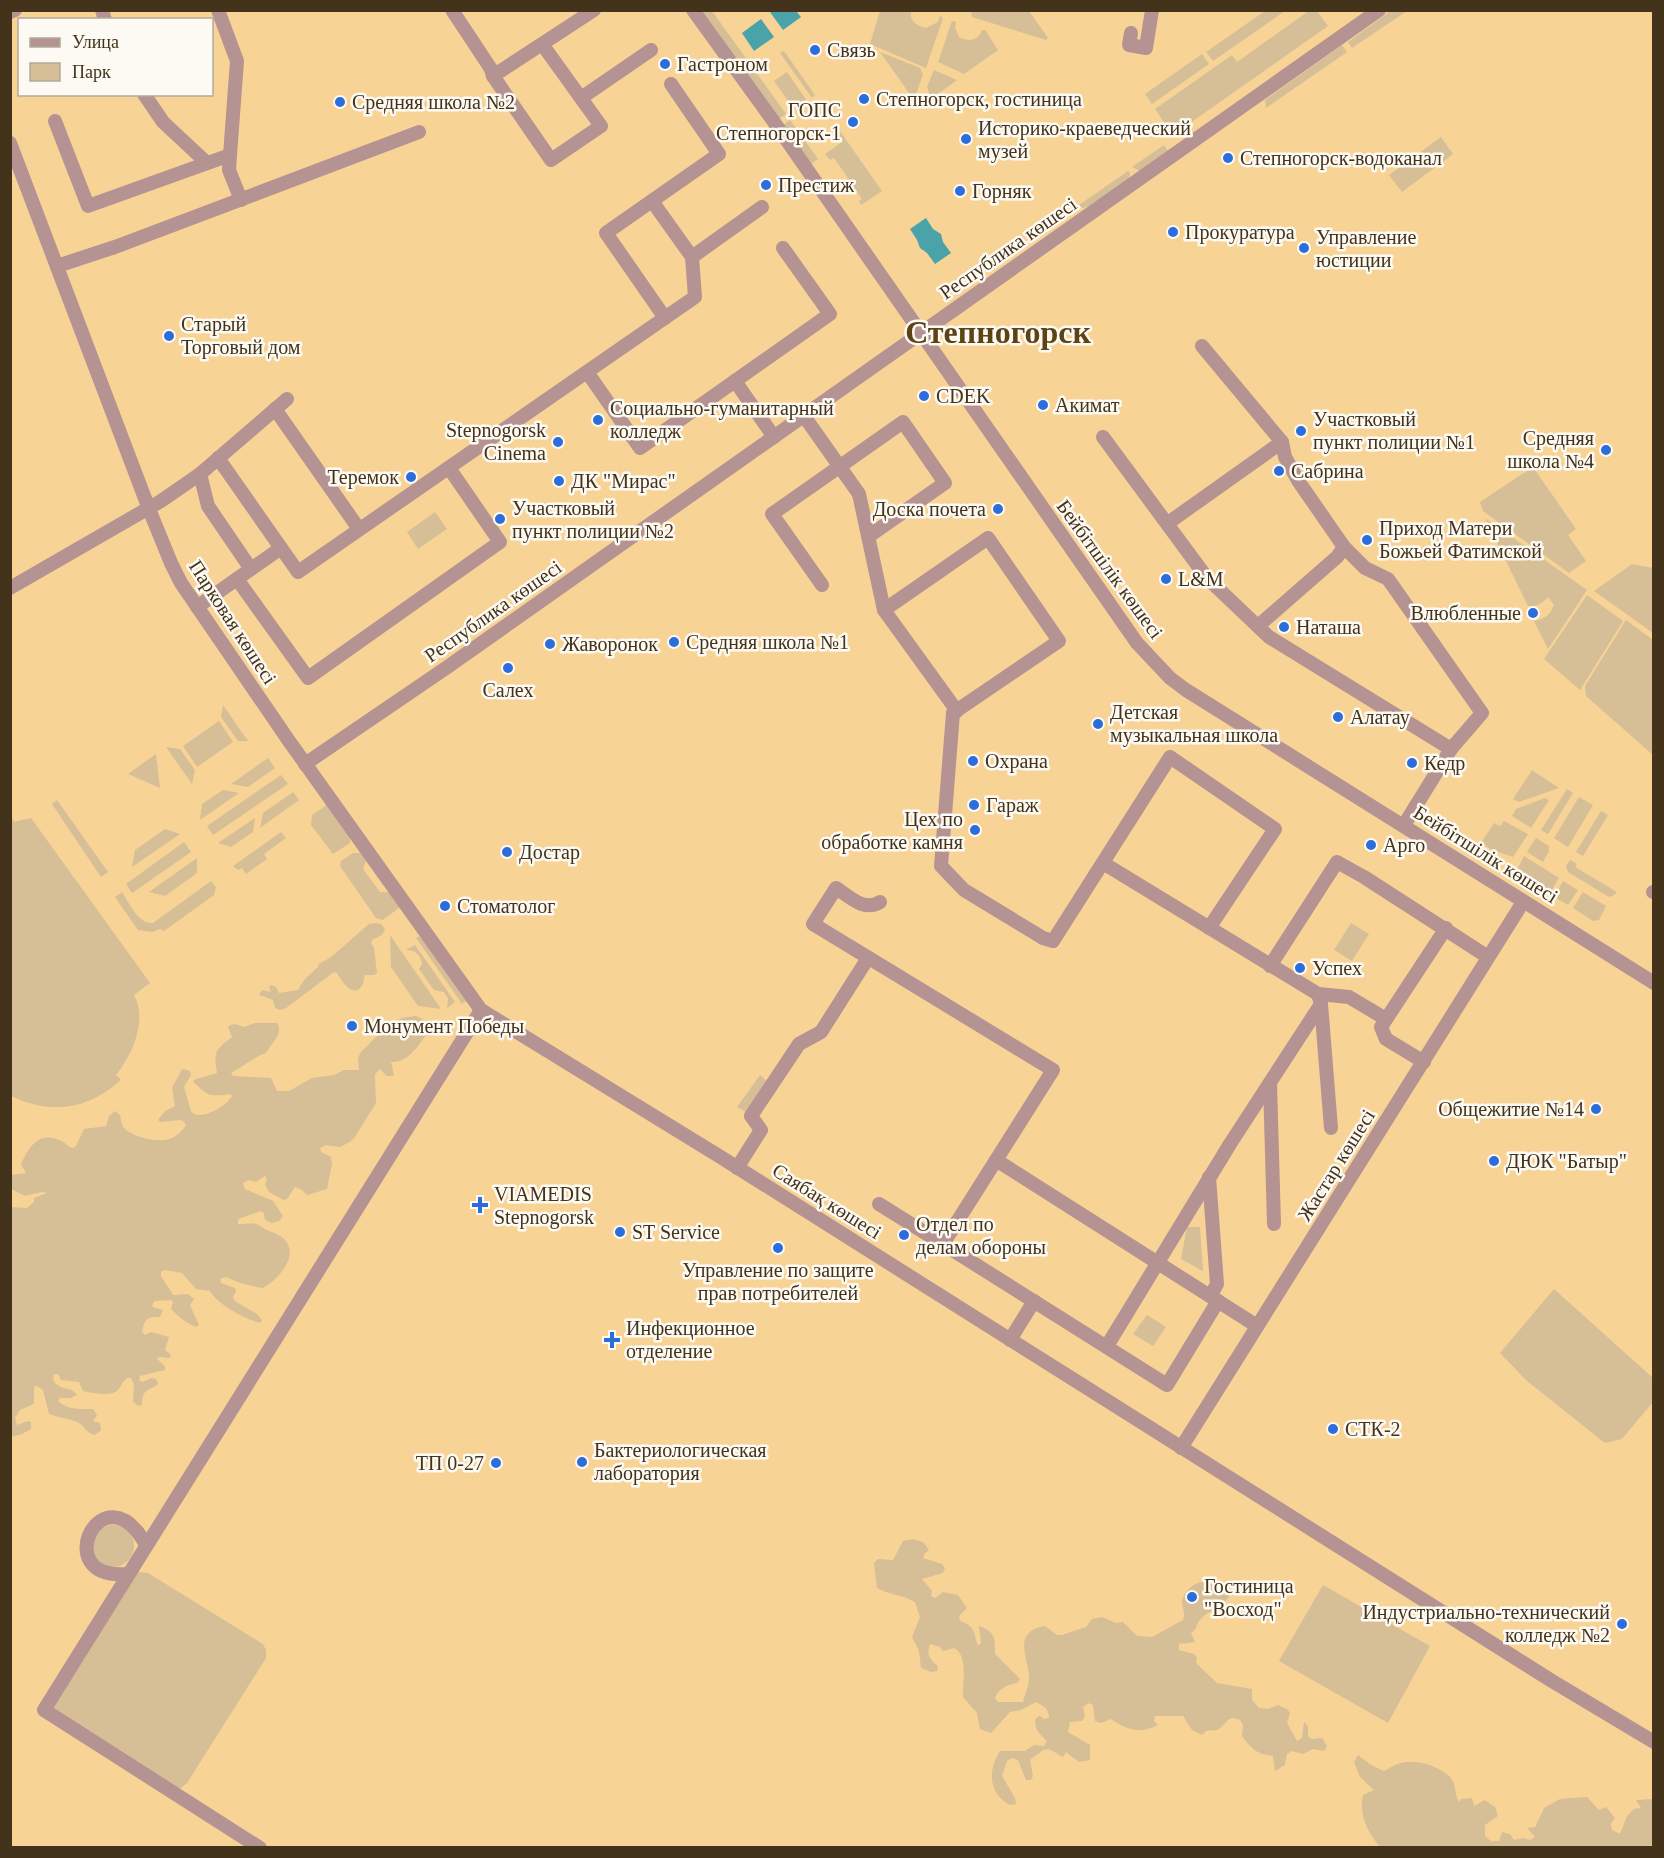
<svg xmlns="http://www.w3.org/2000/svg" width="1664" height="1858" font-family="Georgia,serif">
  <rect width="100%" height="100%" fill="#f8d396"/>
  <g fill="#d6be96">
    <path d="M1310,10l7,1 11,15 -155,109 -18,-26 77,-54 5,7z"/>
    <path d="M1392,10l15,1 -55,37 -4,-6z"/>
    <path d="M705,11h7l74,103 -7,5 -76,-107z"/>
    <path d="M880,11h31c-2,10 6,15 15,17l12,-6 2,-6 3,2 -17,50 -56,-24z"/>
    <path d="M971,11h58l19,27 -2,2 -74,-23z"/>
    <path d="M1265,11h20l-72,50 -7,-9z"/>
    <path d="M952,21l4,1 -1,5 4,10c10,5 19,4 23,-7h3l13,20 -34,24 -26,-12z"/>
    <path d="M1342,45l5,7 -81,56 -1,-8z"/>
    <path d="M784,51l31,44 -3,3 -32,-45z"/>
    <path d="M880,52l40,16 3,6 -9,26z"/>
    <path d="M1202,54l7,10 -57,40 -7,-10z"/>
    <path d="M934,70l23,10 -26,19 -4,-12z"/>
    <path d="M787,72l20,29 -13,8 -20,-28z"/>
    <path d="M790,120l28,39 -7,5 -28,-39z"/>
    <path d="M835,124l47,67 -21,14 -2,-4 3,-2 -6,-8 -3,2 -9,-12 4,-3 -14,-20 -4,2 -5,-6 17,-12 -11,-15z"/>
    <path d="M1441,137l12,17 -51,38 -13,-17z"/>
    <path d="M1164,145l4,6 -28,20 -8,-4z"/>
    <path d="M1128,171l2,2 -1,6 -39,27 -8,2 -3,-3z"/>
    <path d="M1533,467l43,62 -8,6 18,26 -17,12 -86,-62 -3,-9z"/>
    <path d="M435,512l12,17 -29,20 -11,-17z"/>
    <path d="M1485,518l102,72 -39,59 -14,-28c11,-2 16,-6 20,-16l-6,-8c-6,6 -10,10 -20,9z"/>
    <path d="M1632,564l21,4v65l-59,-42z"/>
    <path d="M1587,595l36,26 -43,69 -36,-31z"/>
    <path d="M1626,620l27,20v115l-67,-59 -1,-10z"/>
    <path d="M223,705l25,36h-10l-17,-24z"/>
    <path d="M219,721l14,21 -36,25 -14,-21z"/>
    <path d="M166,747l14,2 15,21 -3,14z"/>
    <path d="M156,754l4,34 -32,-14z"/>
    <path d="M268,758l7,10 -27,19 -17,-3z"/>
    <path d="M1532,770l27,18 -40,14 -6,-3z"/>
    <path d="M281,775l7,9 -75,51 -6,-9z"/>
    <path d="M1567,789l6,4 -25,41 -7,-4z"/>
    <path d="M223,790l16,3 -39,27 2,-16z"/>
    <path d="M293,792l6,8 -39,28 3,-15z"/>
    <path d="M1579,797l14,8 -25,42 -14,-9z"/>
    <path d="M1545,798l4,2 -18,28 -19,-12 4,-7z"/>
    <path d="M57,800l51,72 -7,5 -49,-73z"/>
    <path d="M327,805l23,33v5l-17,11 -22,-29 1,-10z"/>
    <path d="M1601,811l7,4 -25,41 -7,-4z"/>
    <path d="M11,818l3,2 -1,2 18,-4 119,165 -16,12c14,25 -2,60 -18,80l5,5c-34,30 -69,35 -110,16z"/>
    <path d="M255,818l-2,14 -22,15 -13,-4z"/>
    <path d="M1504,821l24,13 -15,23 -21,-7 -11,-7 13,-20 6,3z"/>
    <path d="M165,829l15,5 -48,33 3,-17z"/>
    <path d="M281,832l5,6 -22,16 3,5 -21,15 -4,-6 -4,2 -5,-4z"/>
    <path d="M1536,838l13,8v5l-6,11 -16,-10z"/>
    <path d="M184,842l7,10 -59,41 -6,-9z"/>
    <path d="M353,853h8l5,8 -3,8 17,23h9l11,15 -17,13 -7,-2 -36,-52 1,-5z"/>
    <path d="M1524,856l35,22 -9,15 -31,-19 -1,-6z"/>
    <path d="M197,858v15l-32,23 -16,-4z"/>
    <path d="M1570,860l7,4 -2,3 42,25 -3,3 -5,2 -41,-25 -2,-6z"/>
    <path d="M211,881l5,6 -2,8 -50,36 -4,-2 -8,3 -14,-2 -23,-33 7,-5c8,12 16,32 31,31z"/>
    <path d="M1563,881l15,9 -10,15 -14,-8z"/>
    <path d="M1583,892l23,14 -7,14 -6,1 -20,-13z"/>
    <path d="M375,923l6,1 4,5 -3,6 -10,5 -1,3 3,5 3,25 -3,2h-9c-1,2 -1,6 -2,9 -9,17 -22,-4 -26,-11l-3,-1 -48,36 -6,2 -5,-2 -2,-8 -14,-5 3,-5 9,2 -2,-5 2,-2 5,2 3,6 19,-3 6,-10 14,-13 1,-3 12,-7 38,-33z"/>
    <path d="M1351,923l18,11 -17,27 -18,-11z"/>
    <path d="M390,935l51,74 -23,-3 -27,-39z"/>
    <path d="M420,936l46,65 -4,3 -46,-66z"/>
    <path d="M415,945l40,57 -8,6 1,-10 -4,-6 -10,-2 -15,-21 3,-5c-1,-9 -6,-14 -16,-14z"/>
    <path d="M416,1016l10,5 3,10c-10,13 -20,32 -38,31l3,14h-7l-7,-7 -5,5 1,29 -21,34 -5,5 -10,5 -14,-2 -6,3 1,4 10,5 1,7 -5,25 -20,6 -5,-5 -7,-3 -8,12 -3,1 -15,-8 -4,-7 2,-6 -2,-3 -9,6 -7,-2 -6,3 2,6 28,12 10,15 -4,5 -7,2 -7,-3 -1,-7 -3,-2 -20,7 -3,2v4c6,1 13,-2 18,0 5,1 8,6 13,7 37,11 18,43 -6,57 -13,-2 -25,-5 -37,-11l-6,2 1,4 14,5 1,3 -3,6 2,4 22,13 5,6 -2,3c-16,-5 -41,-17 -50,-32l-14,-2 -14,-16 -18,-3 -3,2v4l12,19 15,-1 6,5 -4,6 9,20 -3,2c-10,-4 -18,-11 -25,-18l2,-7 -2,-2 -16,1 -2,2 -1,4 11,3 -3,7c-13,-1 -16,3 -18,15l3,3 6,-3 18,5 -4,13 6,5 -1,3 -11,-1 -2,2 8,7v4l-25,6 -1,4 3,2 10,-4 4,1 2,4 -2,3c-11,5 -14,6 -14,19l-4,1 -5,-4 1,-18 -3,-6h-4c-5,4 -5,7 -9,12 -6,7 -26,3 -35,1l-4,-9 -18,-2 -3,-6h-4l-1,6c7,11 18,6 24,15l-6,3h-11l-2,3c9,9 22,8 35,8l4,6 -4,6 7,2 1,7 -6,5c-9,-2 -9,-7 -16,-12 -6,-4 -21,-5 -30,-9l-6,-24 -6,-4h-3v18l-14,6 -5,8 2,7 11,-4 3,1v7l-9,5 -11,3v-230l16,1 7,-6v-4l13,-5 -5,-1 -17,4 -14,-7v-14l15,-2 -5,-9c8,-17 18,-34 40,-23 5,2 7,6 12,7l3,-2 8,-17 22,-3 3,-10 6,-5 5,4c1,3 1,7 2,10 6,12 38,19 50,13 6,-3 10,-7 14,-13l-2,-3 -3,-2 -21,2 -2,-2 7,-9 10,-5 -3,-18 10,-19 8,2 1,4 -7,12 7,24 3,3c12,4 31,-7 38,-18l-2,-2c-20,3 -23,2 -37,-13l3,-2 21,-6c-3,-22 -3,-22 15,-36l-4,-10c5,-5 10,-2 16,0l11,-4h22c7,11 -5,19 -11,30 -12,4 -23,14 -35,20l2,3 38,2 6,13h12l23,-13 22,-3 10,-5h15l-1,-11 2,-6 16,-16 25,-19z"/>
    <path d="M760,1075l9,8 -21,30 -11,-6z"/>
    <path d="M1187,1227h13l3,44 -22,-12z"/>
    <path d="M1554,1289l99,89v24l-31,37 -17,4 -78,-62 -27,-28z"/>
    <path d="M1147,1315l19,12 -13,19 -20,-12z"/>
    <circle cx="113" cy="1546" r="21"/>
    <path d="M913,1539l10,3 6,8 -4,3 -2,5 19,6 3,4 -2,5 -21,6 10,12 -1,5 4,2 8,-6 15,3 9,13 -8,8 1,5c15,5 13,10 18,25l3,-3 -2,-17c17,6 16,12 16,28l25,25 -3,4c-10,2 -18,5 -22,15l3,4h25c2,-8 7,-19 6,-27 -3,-21 -15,-44 16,-49l12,9h5l24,-8 6,-8 10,-2 14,6 7,-1 14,14 15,1 31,-17c3,-7 -1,-11 -1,-18 1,-6 3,-9 7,-13 13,-13 24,-4 39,2l2,5c-9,11 -24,16 -31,25 -3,5 -2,8 -8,12l4,9 -16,2v6l15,4 3,4 -1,5 21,20 35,6v11l7,8 9,1 10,-4 9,4 3,4 -3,10 10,18 5,-3 2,-16 4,4v10l4,3 10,-1 5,8 -3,5 -11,-2 -10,5 -11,-3 -5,3 -2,11 -10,6 -2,-15c-17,-2 -21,-7 -31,-20l1,-11 -3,-5c-15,-6 -12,5 -23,10 -4,1 -8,0 -11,1l-4,4 -10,-5 -9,-14h-28l-1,5 4,4c-19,9 -31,5 -47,-6l-10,4 -6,-2 -2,-16 -5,-2 -5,4 2,10 -3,4 -12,1 -2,10 22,13v15l-11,2 -13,-10 -3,5 -14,-8 -6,1 -13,10 3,16 -2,4h-5l-8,-20 -6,-2 -5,3 -5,15 13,22 1,6 -6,1c-21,-11 -23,-34 -10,-54h25l9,-6 10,1 3,-5c-7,-7 -14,-12 -11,-23l4,-2 4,3 5,-1c0,-10 -6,-12 -13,-16l-15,8 -11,2 -19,21 -11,-4 -3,-16 -14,-16c-1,-15 6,-41 -9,-49l-11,3 -3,-4 -10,-3c-4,10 0,16 8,22l-1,5 -6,1 -10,-4 -2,-17 -7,-14 8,-20 -5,-15c-12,-7 -25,-7 -38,-14l-3,-25 4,-4 15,1 10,-19z"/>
    <path d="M139,1572l9,1 115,71 3,6v8l-79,125 -6,5 -8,1 -119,-79v-7l78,-128z"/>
    <path d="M1323,1585l107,61 -42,77 -109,-62z"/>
    <path d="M1358,1755l13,10 13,6c5,-2 11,-7 17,-8 15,-4 37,3 48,13 8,7 5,18 10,26l2,-3 11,-1 2,8 11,-6 10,7 3,9 -13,9v11l6,5h8l3,-9 8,2 4,6 9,-2 7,2 5,-3 -8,-9 9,-1c0,-6 6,-12 8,-19l16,-9 27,-2 12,13 7,-3 9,11 -4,6 1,6 8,4 7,-18 7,-7 7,-1 -5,-8 17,-1v43l-3,6 -270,-1c-13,-16 -21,-31 -17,-52l11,-5 -14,-13 -6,-15z"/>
  </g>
  <g fill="#49a3a8">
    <path d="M773,11h23l5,6 -18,13 -13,-18z"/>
    <path d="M761,19l13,18 -20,14 -12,-18z"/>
    <path d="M926,218l7,11 8,5 2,8 8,11 -16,11 -8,-11 -7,-5 -3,-8 -7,-11z"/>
  </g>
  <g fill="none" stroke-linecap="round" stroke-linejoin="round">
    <g stroke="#b49392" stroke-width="14">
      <path d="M102,10l3,10"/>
      <path d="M452,10l39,59 2,7"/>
      <path d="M693,10l81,112 363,521 33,35 16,12 468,293"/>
      <path d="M10,12l5,-2"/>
      <path d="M1131,33l-2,12 17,3 6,-38"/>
      <path d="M542,44l59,82 -50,34 -58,-84 101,-66"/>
      <path d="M144,94l19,28 44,41"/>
      <path d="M581,98l70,-48"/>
      <path d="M55,121l33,85 142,-51 7,-94 -19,-51"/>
      <path d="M10,143l139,366 22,54 10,20 108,158 192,269 238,146 833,525 102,61"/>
      <path d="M230,155l-1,15 12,30"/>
      <path d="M692,257l70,-50"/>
      <path d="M57,266l58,-19 304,-115"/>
      <path d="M665,318l-59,-85 113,-79 -48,-70"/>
      <path d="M1202,346l80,96 3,15 14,25 45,65 21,21 23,11 94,134 -31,36"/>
      <path d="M587,372l53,76 95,-67 39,56"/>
      <path d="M735,381l95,-67 -47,-66"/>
      <path d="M275,409l84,120"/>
      <path d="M804,416l55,78 25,116 73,101"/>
      <path d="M1103,437l104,141 62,59 182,112 -47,76"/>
      <path d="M218,458l63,90"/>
      <path d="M200,474l8,32 43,63"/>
      <path d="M1168,523l114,-81"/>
      <path d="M237,579l71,99 192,-136 -51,-74"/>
      <path d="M822,585l-50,-71 131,-92 42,61 -76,53"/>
      <path d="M10,588l151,-87 39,-27 87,-75"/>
      <path d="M197,607l84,-59 17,24 397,-275 -3,-40 -40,-56"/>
      <path d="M884,610l104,-72 71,103 -106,72 -12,153 23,24 79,48 10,3 117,-184 105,72 -66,99"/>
      <path d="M1258,626l79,-69 7,-10"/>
      <path d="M305,764l141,-96 933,-658"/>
      <path d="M1103,863l215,131 31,3 37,22"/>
      <path d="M1653,892h1"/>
      <path d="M880,902c-16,10 -30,-5 -44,-14l-23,36 240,146 -110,174 224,141 51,-84"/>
      <path d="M1270,966l67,-104 27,15 124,80"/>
      <path d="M1321,1004l10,124"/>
      <path d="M1424,1062l-38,-23 -5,-12 65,-99"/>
      <path d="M1270,1083l4,141"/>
      <path d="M996,1160l261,166"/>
      <path d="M737,1168l24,-38 -10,-14 48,-72 22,-12 47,-74"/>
      <path d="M1209,1177l8,107 -6,11"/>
      <path d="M879,1204l64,40"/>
      <path d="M1010,1340l24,-39"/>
      <path d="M1107,1346l123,-202 91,-140 -3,-10"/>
      <path d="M1181,1448l342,-546"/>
      <path d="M127,1574c-80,7 -24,-108 19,-29"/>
      <path d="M260,1848l-216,-138 437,-700"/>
    </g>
  </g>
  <g fill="#2b6dda" stroke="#fdf9f3" stroke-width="2">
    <circle cx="815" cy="50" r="6"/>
    <circle cx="665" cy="64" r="6"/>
    <circle cx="864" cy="99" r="6"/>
    <circle cx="340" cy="102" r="6"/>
    <circle cx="853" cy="122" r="6"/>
    <circle cx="966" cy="139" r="6"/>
    <circle cx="1228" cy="158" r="6"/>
    <circle cx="766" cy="185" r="6"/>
    <circle cx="960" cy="191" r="6"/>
    <circle cx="1173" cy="232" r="6"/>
    <circle cx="1304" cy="248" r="6"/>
    <circle cx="169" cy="336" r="6"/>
    <circle cx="924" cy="396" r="6"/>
    <circle cx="1043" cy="405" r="6"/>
    <circle cx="598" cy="420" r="6"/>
    <circle cx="1301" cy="431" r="6"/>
    <circle cx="558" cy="442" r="6"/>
    <circle cx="1606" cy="450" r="6"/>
    <circle cx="1279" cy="471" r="6"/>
    <circle cx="411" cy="477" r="6"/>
    <circle cx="559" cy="481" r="6"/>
    <circle cx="998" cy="509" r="6"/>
    <circle cx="500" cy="519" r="6"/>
    <circle cx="1367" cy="540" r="6"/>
    <circle cx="1166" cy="579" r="6"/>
    <circle cx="1533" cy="613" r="6"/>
    <circle cx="1284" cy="627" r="6"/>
    <circle cx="674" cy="642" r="6"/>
    <circle cx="550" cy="644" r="6"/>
    <circle cx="508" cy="668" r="6"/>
    <circle cx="1338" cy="717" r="6"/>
    <circle cx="1098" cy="724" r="6"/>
    <circle cx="973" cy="761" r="6"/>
    <circle cx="1412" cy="763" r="6"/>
    <circle cx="974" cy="805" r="6"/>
    <circle cx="975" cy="830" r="6"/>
    <circle cx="1371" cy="845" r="6"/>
    <circle cx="507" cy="852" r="6"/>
    <circle cx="445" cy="906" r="6"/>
    <circle cx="1300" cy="968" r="6"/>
    <circle cx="352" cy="1026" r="6"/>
    <circle cx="1596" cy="1109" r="6"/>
    <circle cx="1494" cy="1161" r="6"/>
    <path d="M477 1196h6v6h6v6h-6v6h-6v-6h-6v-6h6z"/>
    <circle cx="620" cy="1232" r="6"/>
    <circle cx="904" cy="1235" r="6"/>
    <circle cx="778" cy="1248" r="6"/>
    <path d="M609 1331h6v6h6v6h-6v6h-6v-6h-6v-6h6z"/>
    <circle cx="1333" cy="1429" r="6"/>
    <circle cx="582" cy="1462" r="6"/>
    <circle cx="496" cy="1463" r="6"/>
    <circle cx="1192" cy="1597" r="6"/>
    <circle cx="1622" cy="1624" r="6"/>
  </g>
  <g text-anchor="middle" stroke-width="5" stroke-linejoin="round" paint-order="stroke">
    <g font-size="20" fill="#42331a" stroke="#fdf9f3" text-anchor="start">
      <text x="827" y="57">Связь</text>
      <text x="677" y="71">Гастроном</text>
      <text x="876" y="106">Степногорск, гостиница</text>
      <text x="352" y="109">Средняя школа №2</text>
      <text x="841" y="117" text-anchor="end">ГОПС<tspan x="841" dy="23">Степногорск-1</tspan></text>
      <text x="978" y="135">Историко-краеведческий<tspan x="978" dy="23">музей</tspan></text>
      <text x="1240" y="165">Степногорск-водоканал</text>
      <text x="778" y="192">Престиж</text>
      <text x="972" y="198">Горняк</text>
      <text x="1185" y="239">Прокуратура</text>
      <text x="1316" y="244">Управление<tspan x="1316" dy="23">юстиции</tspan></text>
      <text x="181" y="331">Старый<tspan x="181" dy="23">Торговый дом</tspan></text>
      <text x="936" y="403">CDEK</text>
      <text x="1055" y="412">Акимат</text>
      <text x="610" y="415">Социально-гуманитарный<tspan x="610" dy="23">колледж</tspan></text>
      <text x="1313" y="426">Участковый<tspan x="1313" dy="23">пункт полиции №1</tspan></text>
      <text x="546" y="437" text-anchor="end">Stepnogorsk<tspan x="546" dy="23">Cinema</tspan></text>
      <text x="1594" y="445" text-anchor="end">Средняя<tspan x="1594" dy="23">школа №4</tspan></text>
      <text x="1291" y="478">Сабрина</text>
      <text x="399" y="484" text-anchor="end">Теремок</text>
      <text x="571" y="488">ДК "Мирас"</text>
      <text x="512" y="515">Участковый<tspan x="512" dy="23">пункт полиции №2</tspan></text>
      <text x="986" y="516" text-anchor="end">Доска почета</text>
      <text x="1379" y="535">Приход Матери<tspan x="1379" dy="23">Божьей Фатимской</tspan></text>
      <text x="1178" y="586">L&amp;M</text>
      <text x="1521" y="620" text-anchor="end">Влюбленные</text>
      <text x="1296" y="634">Наташа</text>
      <text x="686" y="649">Средняя школа №1</text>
      <text x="562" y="651">Жаворонок</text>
      <text x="508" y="697" text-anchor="middle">Салех</text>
      <text x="1110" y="719">Детская<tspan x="1110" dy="23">музыкальная школа</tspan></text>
      <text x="1350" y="724">Алатау</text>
      <text x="985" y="768">Охрана</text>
      <text x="1424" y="770">Кедр</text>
      <text x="986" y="812">Гараж</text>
      <text x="963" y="826" text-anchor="end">Цех по<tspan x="963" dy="23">обработке камня</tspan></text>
      <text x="1383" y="852">Арго</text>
      <text x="519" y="859">Достар</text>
      <text x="457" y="913">Стоматолог</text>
      <text x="1312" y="975">Успех</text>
      <text x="364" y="1033">Монумент Победы</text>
      <text x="1584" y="1116" text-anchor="end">Общежитие №14</text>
      <text x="1506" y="1168">ДЮК "Батыр"</text>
      <text x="494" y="1201">VIAMEDIS<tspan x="494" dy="23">Stepnogorsk</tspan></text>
      <text x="916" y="1231">Отдел по<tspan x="916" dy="23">делам обороны</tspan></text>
      <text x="632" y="1239">ST Service</text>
      <text x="778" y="1277" text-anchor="middle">Управление по защите<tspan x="778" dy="23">прав потребителей</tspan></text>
      <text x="626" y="1335">Инфекционное<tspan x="626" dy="23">отделение</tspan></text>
      <text x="1345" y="1436">СТК-2</text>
      <text x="594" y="1457">Бактериологическая<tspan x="594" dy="23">лаборатория</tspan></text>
      <text x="484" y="1470" text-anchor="end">ТП 0-27</text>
      <text x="1204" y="1593">Гостиница<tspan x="1204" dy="23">"Восход"</tspan></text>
      <text x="1610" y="1619" text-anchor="end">Индустриально-технический<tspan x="1610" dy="23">колледж №2</tspan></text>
    </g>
    <g font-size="20" fill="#42331a" stroke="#fdf9f3">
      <text transform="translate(1008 248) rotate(-35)" y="7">Республика көшесі</text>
      <text transform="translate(1110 569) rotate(54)" y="7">Бейбітшілік көшесі</text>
      <text transform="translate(493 611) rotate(-35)" y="7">Республика көшесі</text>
      <text transform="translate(233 622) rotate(57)" y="7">Парковая көшесі</text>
      <text transform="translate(1486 854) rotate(32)" y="7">Бейбітшілік көшесі</text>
      <text transform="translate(1336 1165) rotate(-58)" y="7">Жастар көшесі</text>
      <text transform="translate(827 1201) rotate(32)" y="7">Саябақ көшесі</text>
    </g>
    <g font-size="32" font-weight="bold" fill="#5c4315" stroke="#fdf9f3">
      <text x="998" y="343">Степногорск</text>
    </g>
  </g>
  <rect width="1664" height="1858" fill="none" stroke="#42331a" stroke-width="24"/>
  <rect x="18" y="18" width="195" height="78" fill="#fdf9f3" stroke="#b2aa9c" stroke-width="1.5"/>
  <rect x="30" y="38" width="30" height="9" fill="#b49392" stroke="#b2aa9c" stroke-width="1.5"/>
  <text x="72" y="48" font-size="18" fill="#42331a">Улица</text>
  <rect x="30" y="63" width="30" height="18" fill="#d6be96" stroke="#b2aa9c" stroke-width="1.5"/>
  <text x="72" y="78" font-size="18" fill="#42331a">Парк</text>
</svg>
